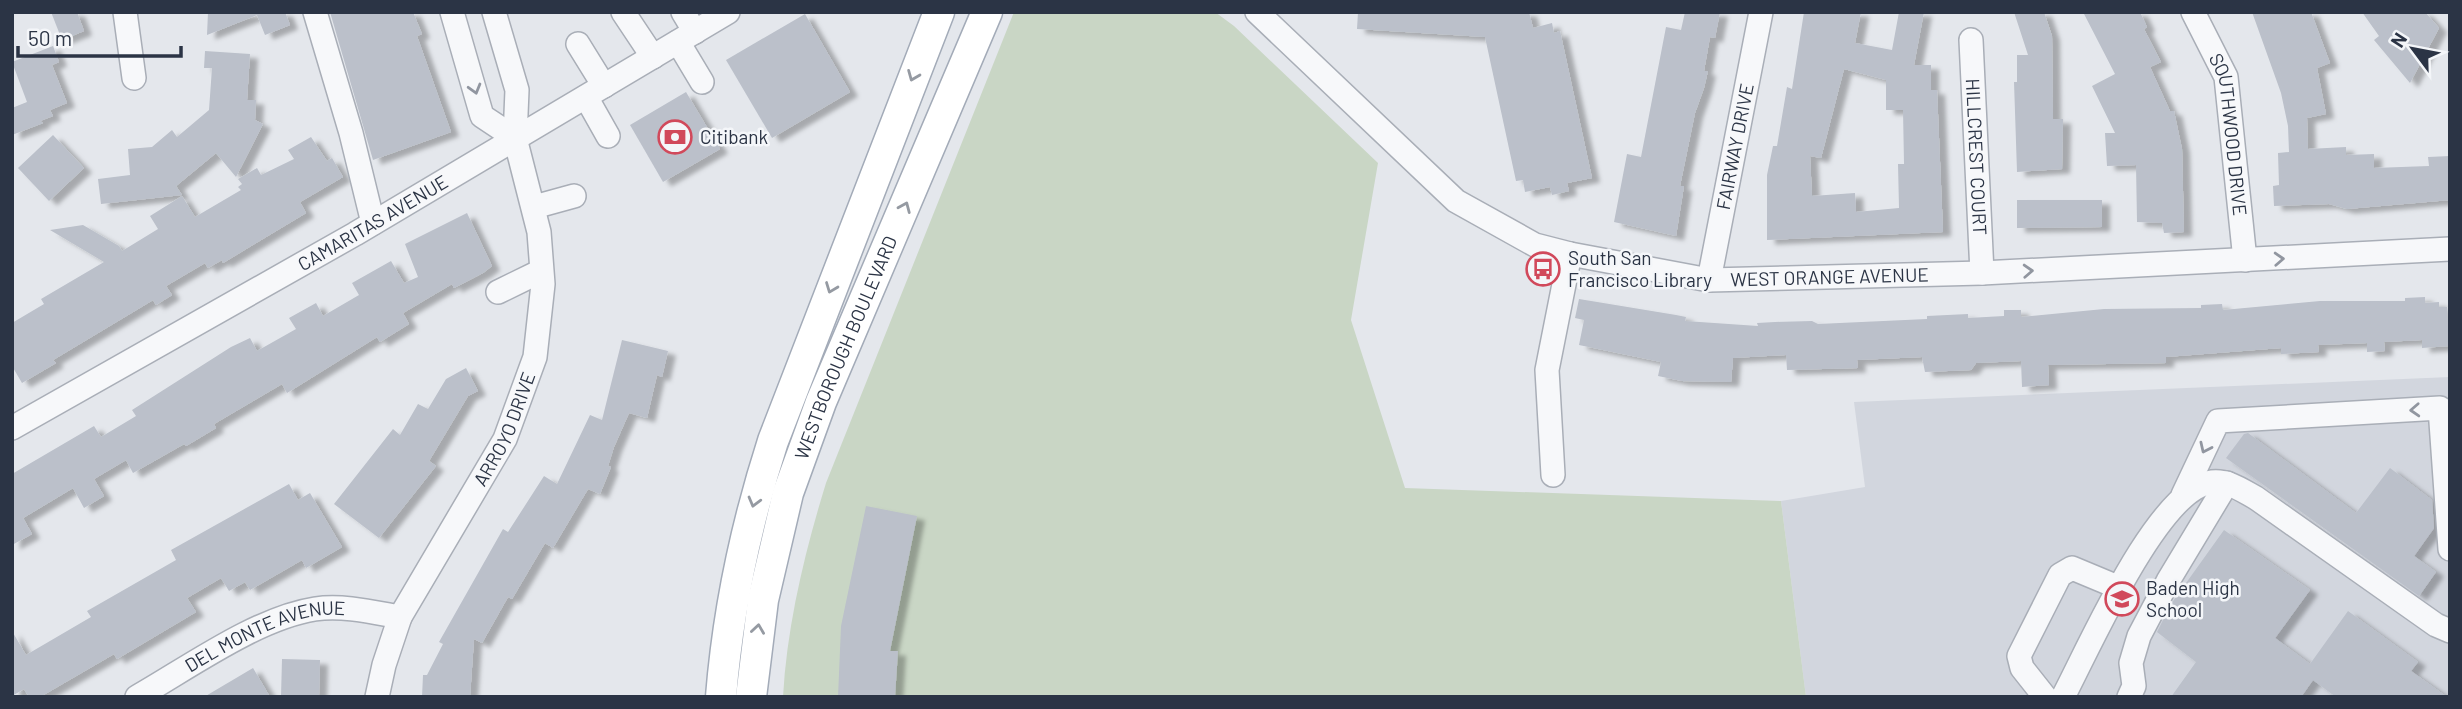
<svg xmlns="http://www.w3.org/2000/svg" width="2462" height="709" font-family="Barlow,sans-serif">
  <defs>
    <filter id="shadow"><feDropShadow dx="8" dy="4.5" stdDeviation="2" flood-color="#0004"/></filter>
  </defs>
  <rect width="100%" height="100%" fill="#e4e7ec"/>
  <path fill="#d2d6de" d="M2450,377v320h-644l-25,-196 84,-14 -11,-85z"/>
  <path fill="#c9d6c5" d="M1014,12h201l19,14 144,137 -27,157 54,168 376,13 25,196h-1023c4,-72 22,-146 43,-214z"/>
  <g fill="#bbc0ca" fill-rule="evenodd" filter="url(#shadow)">
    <path d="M51,12h26l7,19 -22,9z"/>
    <path d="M208,12h77l5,13 -25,10 -8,-20 -50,20z"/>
    <path d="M330,12h83l9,22 -5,2 34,96 -78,28z"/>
    <path d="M1358,12h171l4,16 19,-5 2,10 6,-2 32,147 -25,5 2,8 -17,4 -2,-8 -25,5 -2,-12 -7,1 -31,-144 -128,-8z"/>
    <path d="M1685,12h35l-5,26 -5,-1 -6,34h4l-4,17 -9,25 -15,73h4l-8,50 -62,-14 13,-68 14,3 25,-130 15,3z"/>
    <path d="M1804,12h57l-6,31 37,7 7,-38h25l-10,53h17v25h6l6,142 -176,8v-65l6,-29h4l10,-59 5,2zM1844,69l42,11v30h17l1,54h-6l1,44 -43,4 -1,-19 -43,3 -2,-40 11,2z"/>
    <path d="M2014,12h30l8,24 1,83h10l-1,50 -45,3 -3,-90h3v-27h11z"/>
    <path d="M2083,12h57l7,15 -3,2 17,33 -11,5 20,44h4l8,38 2,83 -20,1 -2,-10 -25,-1 -1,-57 -29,1 -2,-33h10l-23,-47 23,-12z"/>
    <path d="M2252,12h59l19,51 -13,5 9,46 -19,4 1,31 38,-2v8l28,-1v14l55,-2 -1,-9 22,-1v44l-103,9 -18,-5 -55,2 -1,-20 6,-1 -1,-32 11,-1 -1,-26 -7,-33z"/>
    <path d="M2362,12h63l14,16 -29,55 -36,-43 5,-4z"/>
    <path d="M805,14l45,78 -78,46 -46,-78z"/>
    <path d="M53,46l6,16 -7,3 15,38 -17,7 3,6 -13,5 3,2 -31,12v-27l15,-6 -15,-40z"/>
    <path d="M205,51l45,3 -3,46h9l-1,20 8,4 -27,53 -20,-24 -40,33 6,9 -81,9 -3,-25 32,-4 -2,-26 24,-2 20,-17 5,7 32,-27 3,-42h-8z"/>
    <path d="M686,92l34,57 -57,33 -33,-57z"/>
    <path d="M53,135l31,33 -35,33 -31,-33z"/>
    <path d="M311,137l16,24 5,-3 11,19 -43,25 6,11 -83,50 -1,-3 -14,8 -3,-5 -39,23 6,9 -16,10 -3,-5 -100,60 3,3 -34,20 -10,-17v-43l32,-19 -3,-5 63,-37 -54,-32 33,-5 36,21 3,5 36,-22 -8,-13 32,-20 13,21 46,-27 -3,-3 4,-3 -4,-5 19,-11 4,7 33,-16 -6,-9z"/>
    <path d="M2017,200h85v27l-85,1z"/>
    <path d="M467,213l25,53 -9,7 -29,15 -2,-4 -49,29 6,11 -29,18 -3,-5 -90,56 -5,-9 -68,40 2,4 -30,18 -2,-2 -51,29 -7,-13 -32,19 10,17 -20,12 -11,-20 -50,30 9,16 -20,11v-71l82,-48 7,11 35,-21 -4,-6 99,-63 19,-9 7,13 39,-22 -7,-11 27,-15 7,13 36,-21 -7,-12 39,-22 13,22 14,-6 -13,-33z"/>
    <path d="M2425,297v6l14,-1v5h8l2,39 -27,2v-8l-38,2 1,9 -18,1v-9l-49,2 1,7 -38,2v-6l-115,9v6l-118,2 1,20 -27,2 -1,-26 -45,2 -5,7 -46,2 -3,-15 -65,3 1,8 -71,2 -1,-15 -53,3 -2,24 -49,-1 -24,-5 3,-14 -82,-17 5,-25 -9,-2 4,-19 97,16 10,2 -1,4 73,5 -1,-3 18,-1 37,-1 6,3 109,-5v-3l41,-2v4l36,-2v-6h17v7l83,-8 97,-1v-3l21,-1 1,6 97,-9h85v-3z"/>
    <path d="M622,340l46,11 -6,26 -5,-2 -10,43 -18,-5 -15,34 -6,19 3,1 -11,27 -12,-5 -35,59 -8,-5 -33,56 -4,-2 -26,46 -8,-4 -4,58h-48l1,-22h4l16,-31 -4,-2 64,-113 5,3 36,-56 13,8 33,-69 12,5z"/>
    <path d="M466,368l12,23 -10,5 -39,65 7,5 -57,72 -45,-34 59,-75 7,6 18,-31 10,5 18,-30z"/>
    <path d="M2248,433l108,80 34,-45 42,32 2,28 -20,28 22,16 -17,24 -193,-138 18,-24z"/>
    <path d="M289,484l9,16 12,-7 32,54 -36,21 -4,-8 -52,30 -5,-8 -16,9 -8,-13 -34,20 9,14 -79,47 -3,-5 -74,43h-11l-5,-8 -12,7v-65l14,24 65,-38 -4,-6 89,-51 -5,-10z"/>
    <path d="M866,506l51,10 -27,135h8l-3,46h-57l3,-71z"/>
    <path d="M2224,530l86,60 -35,48 35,26 38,-53 70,51 -7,9 36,26h-111l-23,-17 -12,17h-130l25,-35 -39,-30 14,-28z"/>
    <path d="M282,659l38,1 -1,37h-38z"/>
    <path d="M253,668l17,29h-66z"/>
  </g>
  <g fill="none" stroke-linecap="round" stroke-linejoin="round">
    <defs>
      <g id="minor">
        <path d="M125,12l9,66"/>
        <path d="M315,12l36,121 22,90"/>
        <path d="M452,12l30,104 33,22"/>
        <path d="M623,12l30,45"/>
        <path d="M683,12l12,20"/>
        <path id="s1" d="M1257,12l199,189 79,44 35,9 139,26 273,-7 468,-24"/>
        <path id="s2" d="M2193,12l33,65 19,183"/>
        <path id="s3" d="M1971,40l11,233"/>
        <path d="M678,42l24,40"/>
        <path d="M578,44l26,42"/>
        <path d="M586,97l22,39"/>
        <path d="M534,207l40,-11"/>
        <path id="s4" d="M1709,280l52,-268"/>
        <path d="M498,292l43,-21"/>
        <path id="s5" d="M12,428l343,-194 373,-222"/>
        <path d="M1553,475l-6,-105 23,-116"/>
        <path d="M2183,495l35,-74 222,-13 10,141"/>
        <path id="s6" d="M137,697c51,-29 120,-79 178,-88 28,-4 57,3 85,8"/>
        <path id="s7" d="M377,697l7,-32 16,-48 105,-178 30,-82 8,-73 -4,-52 -24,-94 2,-48 -23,-78"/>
        <path d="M2045,697l-23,-29 -3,-12 41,-81 12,-7 48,20"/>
        <path d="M2063,697c25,-47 95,-209 149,-215 16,-2 31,9 44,16l180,127 14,6"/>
        <path d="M2129,697l5,-11 -3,-23 8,-27 29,-55 59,-98"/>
      </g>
      <g id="major">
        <path d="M721,697c7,-88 25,-172 52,-256l166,-429"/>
        <path id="s8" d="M751,697l12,-97 25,-107 33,-91 166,-390"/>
      </g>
    </defs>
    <use href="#minor" stroke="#a9aeb7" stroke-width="26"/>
    <use href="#major" stroke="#a3abb8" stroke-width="33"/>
    <use href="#minor" stroke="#f7f8fa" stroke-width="23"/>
    <use href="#major" stroke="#fff" stroke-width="30"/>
  </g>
  <defs><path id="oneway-chevron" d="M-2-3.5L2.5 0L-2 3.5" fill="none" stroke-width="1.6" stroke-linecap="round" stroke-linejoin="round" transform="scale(1.75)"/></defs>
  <g stroke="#959aa2">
    <use href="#oneway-chevron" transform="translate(913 76) rotate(112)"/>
    <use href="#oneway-chevron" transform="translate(905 207) rotate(-67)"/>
    <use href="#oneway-chevron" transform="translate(831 288) rotate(111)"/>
    <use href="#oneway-chevron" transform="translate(754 502) rotate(105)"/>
    <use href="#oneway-chevron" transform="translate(758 629) rotate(-82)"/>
  </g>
  <g stroke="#9196a0">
    <use href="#oneway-chevron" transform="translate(475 89) rotate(74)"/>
    <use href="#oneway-chevron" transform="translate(2279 259) rotate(-3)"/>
    <use href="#oneway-chevron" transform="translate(2028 271) rotate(-3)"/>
    <use href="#oneway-chevron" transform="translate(2415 410) rotate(177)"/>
    <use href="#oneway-chevron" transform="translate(2205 448) rotate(115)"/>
  </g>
  <defs>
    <symbol id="bank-ring" viewBox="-11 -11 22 22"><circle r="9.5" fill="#f4f6f9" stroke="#d1495b" stroke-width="1.5"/><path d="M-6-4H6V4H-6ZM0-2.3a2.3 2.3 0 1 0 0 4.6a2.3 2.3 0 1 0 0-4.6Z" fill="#d1495b"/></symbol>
    <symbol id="bus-ring" viewBox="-11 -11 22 22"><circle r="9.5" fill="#f4f6f9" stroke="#d1495b" stroke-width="1.5"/><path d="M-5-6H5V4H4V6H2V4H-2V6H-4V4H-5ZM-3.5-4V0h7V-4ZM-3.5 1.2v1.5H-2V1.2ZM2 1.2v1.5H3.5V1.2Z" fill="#d1495b"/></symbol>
    <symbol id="school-ring" viewBox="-11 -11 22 22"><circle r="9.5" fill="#f4f6f9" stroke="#d1495b" stroke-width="1.5"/><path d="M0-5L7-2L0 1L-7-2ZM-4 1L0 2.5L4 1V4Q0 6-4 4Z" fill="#d1495b"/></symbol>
  </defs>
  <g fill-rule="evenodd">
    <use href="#bank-ring" x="656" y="118" width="38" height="38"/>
    <use href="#bus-ring" x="1524" y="250" width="38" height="38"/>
    <use href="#school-ring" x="2103" y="580" width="38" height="38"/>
  </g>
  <g text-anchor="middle" stroke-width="5" stroke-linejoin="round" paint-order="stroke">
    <g font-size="19" fill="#2b3445" stroke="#f4f6f9">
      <text dy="7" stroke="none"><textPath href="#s2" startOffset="130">SOUTHWOOD DRIVE</textPath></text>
      <text dy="7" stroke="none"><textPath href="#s4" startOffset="136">FAIRWAY DRIVE</textPath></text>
      <text dy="7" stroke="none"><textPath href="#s3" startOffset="117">HILLCREST COURT</textPath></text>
      <text dy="7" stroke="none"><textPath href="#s5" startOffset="415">CAMARITAS AVENUE</textPath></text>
      <text dy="7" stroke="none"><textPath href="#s1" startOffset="663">WEST ORANGE AVENUE</textPath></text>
      <text dy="7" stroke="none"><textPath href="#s8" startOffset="364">WESTBOROUGH BOULEVARD</textPath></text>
      <text dy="7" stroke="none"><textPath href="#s7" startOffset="299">ARROYO DRIVE</textPath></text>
      <text dy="7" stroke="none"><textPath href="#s6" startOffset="144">DEL MONTE AVENUE</textPath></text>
    </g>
    <g font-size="19" fill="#2b3445" stroke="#f4f6f9" text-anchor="start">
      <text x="700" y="144">Citibank</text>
      <text x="1568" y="265">South San<tspan x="1568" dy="22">Francisco Library</tspan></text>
      <text x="2146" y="595">Baden High<tspan x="2146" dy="22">School</tspan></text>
    </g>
  </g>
  <rect width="2462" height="709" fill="none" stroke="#2b3445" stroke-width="28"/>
  <g transform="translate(2413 49) rotate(302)" stroke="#f4f6f9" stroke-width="5" paint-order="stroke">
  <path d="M0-5L12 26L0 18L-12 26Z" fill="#2b3445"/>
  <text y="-10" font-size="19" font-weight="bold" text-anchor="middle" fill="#2b3445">N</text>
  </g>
  <path d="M18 46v10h163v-10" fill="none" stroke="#2b3445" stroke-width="3.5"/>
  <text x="28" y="46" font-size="21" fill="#2b3445" stroke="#f4f6f9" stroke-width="5" paint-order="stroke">50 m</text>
</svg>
